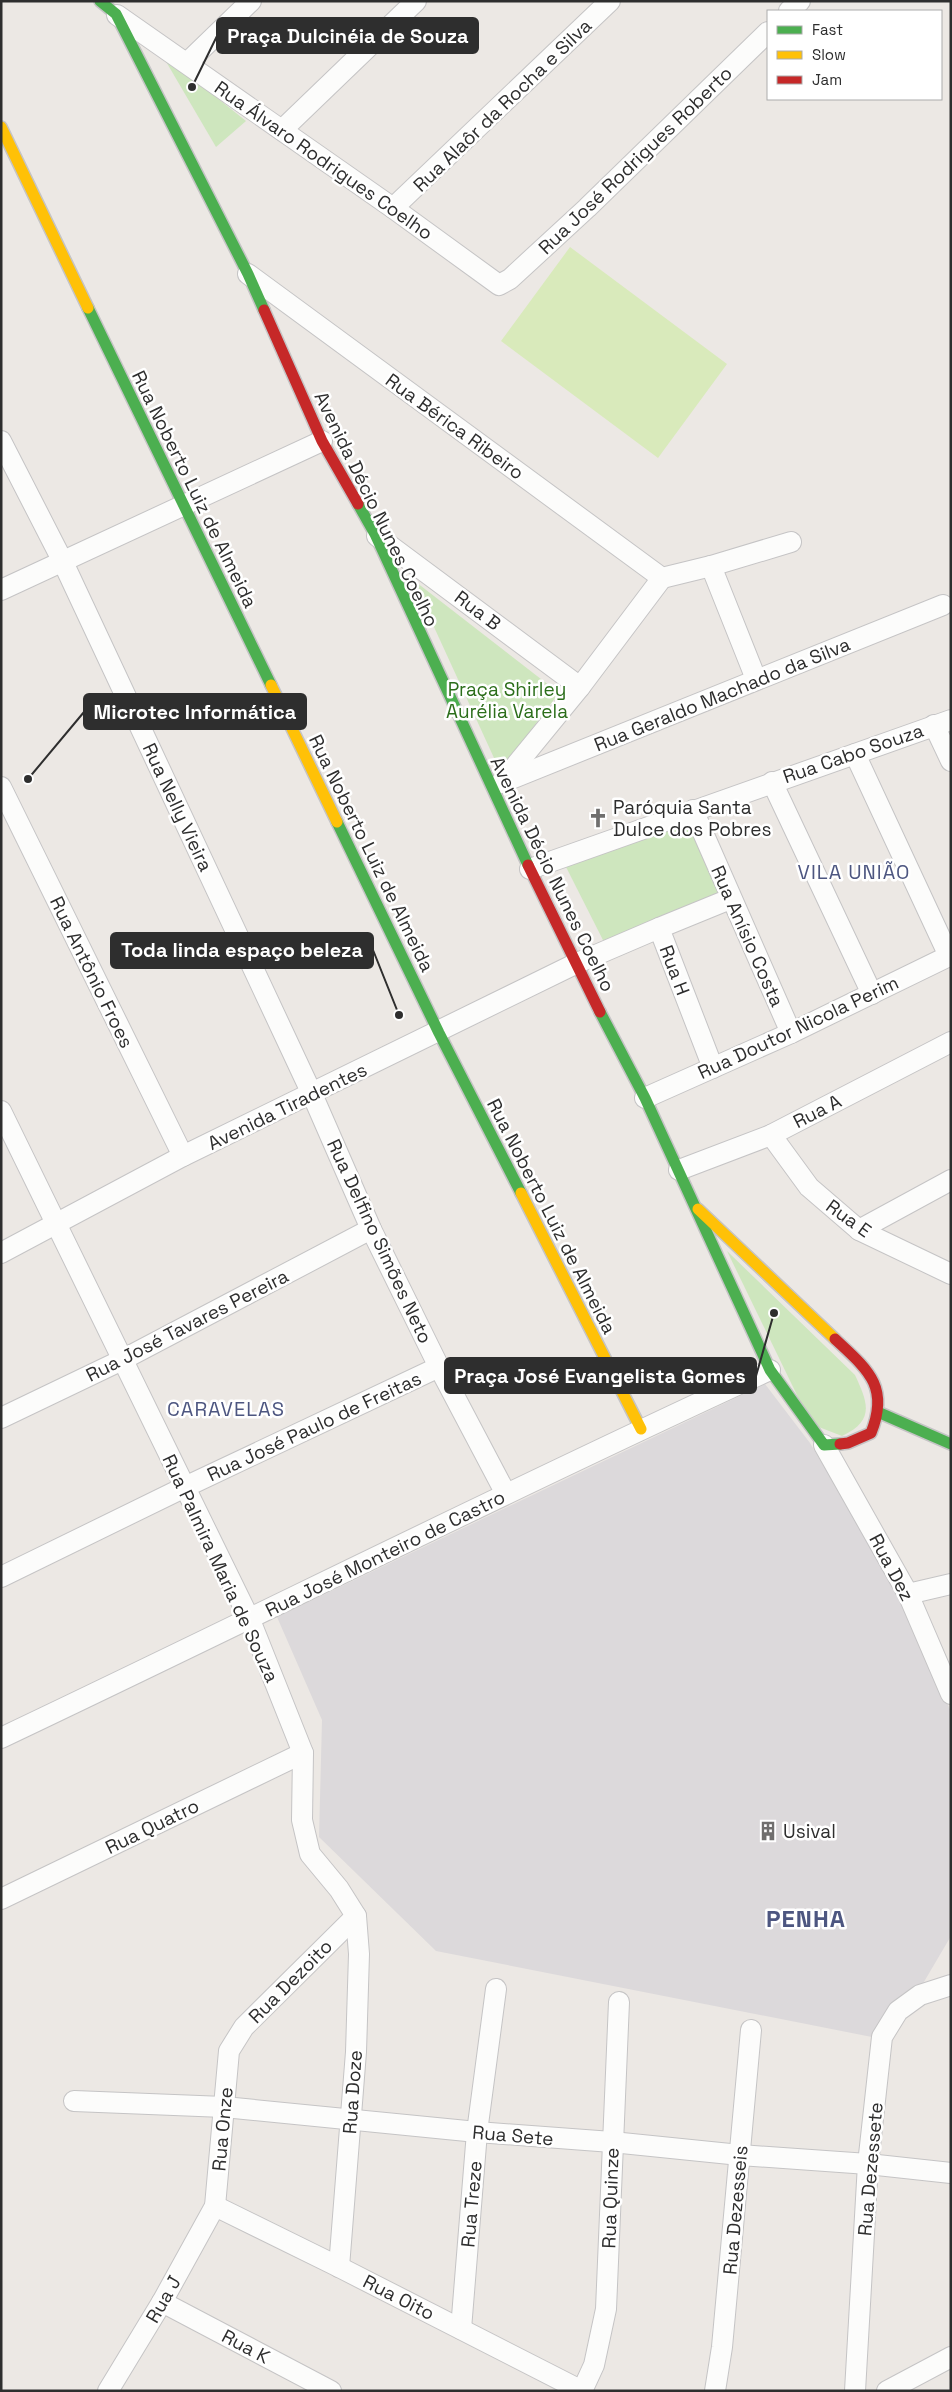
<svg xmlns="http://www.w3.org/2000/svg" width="952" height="2392" font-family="'Space Grotesk',sans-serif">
  <rect width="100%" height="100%" fill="#ece8e4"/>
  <path fill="#dcd9db" d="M765,1384l45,59 89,150 52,119v224l-33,56 -41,46 -441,-87 -117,-114 3,-117 -45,-103z"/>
  <g fill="#cee6be">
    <path d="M161,53l85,68 -30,26z"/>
    <path d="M412,579l147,114 -59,78z"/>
    <path d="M690,818l31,77 -115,51 -42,-83z"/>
    <path d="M727,1251l128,124c13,28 20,46 -13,61l-31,-12z"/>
  </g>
  <path fill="#d9eabb" d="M570,247l157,117 -69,94 -157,-117z"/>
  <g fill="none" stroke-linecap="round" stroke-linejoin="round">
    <defs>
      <g id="street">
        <path d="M789,11l11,-10"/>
        <path d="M117,15l276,193 106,77 11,-6 77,-71 181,-176"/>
        <path d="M187,63l64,-62"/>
        <path d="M282,130l134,-129"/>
        <path d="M393,208l217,-207"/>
        <path d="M248,274l414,304"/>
        <path d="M1,441l61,119 250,534 59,135 68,138 67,127"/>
        <path d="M377,536l203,151"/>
        <path d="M711,566l45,113"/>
        <path d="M662,578l49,-12 80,-24"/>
        <path d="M1,590l321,-149"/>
        <path d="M934,725l17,36"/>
        <path d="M855,754l94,202"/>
        <path d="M503,781l77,-94 82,-109"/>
        <path d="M772,782l100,212"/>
        <path d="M501,783l442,-178"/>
        <path d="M1,787l182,369"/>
        <path d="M693,810l98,223"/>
        <path d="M530,869l421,-149"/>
        <path d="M659,928l71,-29"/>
        <path d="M645,1098l146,-65 160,-78"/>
        <path d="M1,1111l249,509 53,133 -1,67 8,34 29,35 17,27 3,38 -3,98 -17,215"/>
        <path d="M771,1135l38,52 50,43 92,44"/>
        <path d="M679,1170l92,-35 180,-93"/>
        <path d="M859,1230l92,-50"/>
        <path d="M1,1253l182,-97 392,-192 84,-36 54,140"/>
        <path d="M1,1418l121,-58 249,-131"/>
        <path d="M824,1445l84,149 43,100"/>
        <path d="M1,1577l184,-90 254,-120"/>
        <path d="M908,1594l43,-10"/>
        <path d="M1,1738c257,-122 511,-250 769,-368"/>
        <path d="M1,1899l302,-146"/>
        <path d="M74,2101l150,6 253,25 135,10 128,13 128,9 83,9"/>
        <path d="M215,2206l124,61 243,124"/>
        <path d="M162,2302l169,89"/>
        <path d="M461,2329l16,-197 19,-143"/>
        <path d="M108,2391l54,-89 53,-96 14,-155 15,-24 112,-111"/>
        <path d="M582,2391l12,-26 12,-56 13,-307"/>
        <path d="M715,2391l7,-44 29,-317"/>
        <path d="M855,2391l13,-227 14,-127 16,-26 22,-16 31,-10"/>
        <path d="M887,2391l64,-34"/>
      </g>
      <g id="fast">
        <path d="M100,1l16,13 132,260 16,36"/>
        <path d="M88,308l183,377"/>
        <path d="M358,504l17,30 153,331"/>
        <path d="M337,822l102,211 82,160"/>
        <path d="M600,1012l45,86 125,272 54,75 16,-1"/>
        <path d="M880,1413l71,31"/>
      </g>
      <g id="slow">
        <path d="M1,127l87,181"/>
        <path d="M271,685l66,137"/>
        <path d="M521,1193l120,236"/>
        <path d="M698,1209l137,130"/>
      </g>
      <g id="jam">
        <path d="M264,310l58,131 36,63"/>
        <path d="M528,865l72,147"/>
        <path d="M835,1339c32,30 55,47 36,94l-23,10 -8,1"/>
      </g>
    </defs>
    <use href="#street" stroke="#c5c4c5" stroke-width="22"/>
    <use href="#fast" stroke="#c5c4c5" stroke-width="14"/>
    <use href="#slow" stroke="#c5c4c5" stroke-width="14"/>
    <use href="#jam" stroke="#c5c4c5" stroke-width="14"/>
    <use href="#street" stroke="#fcfcfb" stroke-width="20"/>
    <use href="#fast" stroke="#4caf50" stroke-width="11"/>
    <use href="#slow" stroke="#ffc107" stroke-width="11"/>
    <use href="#jam" stroke="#c62828" stroke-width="11"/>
  </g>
  <defs>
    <symbol id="church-bare" viewBox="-9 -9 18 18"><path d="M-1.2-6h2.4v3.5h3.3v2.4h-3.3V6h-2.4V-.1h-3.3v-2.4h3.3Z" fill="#706f6e" stroke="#fff" stroke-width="2.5" paint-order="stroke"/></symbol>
    <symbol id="building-bare" viewBox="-9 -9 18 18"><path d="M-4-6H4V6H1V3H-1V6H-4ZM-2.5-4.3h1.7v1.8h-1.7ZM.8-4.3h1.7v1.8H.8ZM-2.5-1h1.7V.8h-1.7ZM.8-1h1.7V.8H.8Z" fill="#706f6e" stroke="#fff" stroke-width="2.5" paint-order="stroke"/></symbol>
  </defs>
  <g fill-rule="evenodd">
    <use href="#church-bare" x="584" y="804" width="28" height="28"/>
    <use href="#building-bare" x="754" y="1817" width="28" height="28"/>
  </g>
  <g text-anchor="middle" stroke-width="5" stroke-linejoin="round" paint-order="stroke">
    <g font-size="19" fill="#2e2e2e" stroke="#fff">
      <text transform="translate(502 105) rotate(-44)" y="7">Rua Alaôr da Rocha e Silva</text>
      <text transform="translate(324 160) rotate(35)" y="7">Rua Álvaro Rodrigues Coelho</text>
      <text transform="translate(635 160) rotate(-44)" y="7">Rua José Rodrigues Roberto</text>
      <text transform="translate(455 426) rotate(36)" y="7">Rua Bérica Ribeiro</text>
      <text transform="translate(195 489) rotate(64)" y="7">Rua Noberto Luiz de Almeida</text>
      <text transform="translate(377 509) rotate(64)" y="7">Avenida Décio Nunes Coelho</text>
      <text transform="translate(478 610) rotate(37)" y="7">Rua B</text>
      <text transform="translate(722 694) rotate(-22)" y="7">Rua Geraldo Machado da Silva</text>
      <text transform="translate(853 753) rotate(-19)" y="7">Rua Cabo Souza</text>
      <text transform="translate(178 807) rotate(65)" y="7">Rua Nelly Vieira</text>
      <text transform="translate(372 853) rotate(64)" y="7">Rua Noberto Luiz de Almeida</text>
      <text transform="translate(553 874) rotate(64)" y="7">Avenida Décio Nunes Coelho</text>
      <text transform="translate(748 936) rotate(66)" y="7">Rua Anísio Costa</text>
      <text transform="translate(675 970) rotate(69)" y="7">Rua H</text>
      <text transform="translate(92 972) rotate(64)" y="7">Rua Antônio Froes</text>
      <text transform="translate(798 1027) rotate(-25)" y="7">Rua Doutor Nicola Perim</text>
      <text transform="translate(287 1106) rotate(-26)" y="7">Avenida Tiradentes</text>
      <text transform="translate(817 1111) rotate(-27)" y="7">Rua A</text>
      <text transform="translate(552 1216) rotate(63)" y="7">Rua Noberto Luiz de Almeida</text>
      <text transform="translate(849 1218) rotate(36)" y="7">Rua E</text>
      <text transform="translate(380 1241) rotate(65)" y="7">Rua Delfino Simões Neto</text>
      <text transform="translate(187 1325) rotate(-27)" y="7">Rua José Tavares Pereira</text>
      <text transform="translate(314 1426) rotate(-25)" y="7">Rua José Paulo de Freitas</text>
      <text transform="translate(385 1553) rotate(-26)" y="7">Rua José Monteiro de Castro</text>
      <text transform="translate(892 1567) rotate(62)" y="7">Rua Dez</text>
      <text transform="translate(221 1568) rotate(65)" y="7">Rua Palmira Maria de Souza</text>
      <text transform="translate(152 1826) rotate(-26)" y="7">Rua Quatro</text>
      <text transform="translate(290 1981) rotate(-45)" y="7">Rua Dezoito</text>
      <text transform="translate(352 2092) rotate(-86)" y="7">Rua Doze</text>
      <text transform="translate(222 2129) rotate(-85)" y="7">Rua Onze</text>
      <text transform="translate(513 2135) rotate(5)" y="7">Rua Sete</text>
      <text transform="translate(870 2169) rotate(-85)" y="7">Rua Dezessete</text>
      <text transform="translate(610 2198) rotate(-88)" y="7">Rua Quinze</text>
      <text transform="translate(471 2204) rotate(-85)" y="7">Rua Treze</text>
      <text transform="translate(735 2210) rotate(-85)" y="7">Rua Dezesseis</text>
      <text transform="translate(399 2297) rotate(27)" y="7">Rua Oito</text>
      <text transform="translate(163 2299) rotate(-60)" y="7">Rua J</text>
      <text transform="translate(246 2346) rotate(28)" y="7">Rua K</text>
    </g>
    <g font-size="19" fill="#2c6e1b" stroke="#fff">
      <text x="507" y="696">Praça Shirley<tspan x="507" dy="22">Aurélia Varela</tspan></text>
    </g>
    <g font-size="19" fill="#2e2e2e" stroke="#fff" text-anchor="start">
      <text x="613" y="814">Paróquia Santa<tspan x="613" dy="22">Dulce dos Pobres</tspan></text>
      <text x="783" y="1838">Usival</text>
    </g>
    <g font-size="20" letter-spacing="1" fill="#4d5680" stroke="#fff">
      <text x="854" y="879">VILA UNIÃO</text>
      <text x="226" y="1416">CARAVELAS</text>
    </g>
    <g font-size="24" font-weight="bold" letter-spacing="1" fill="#4d5680" stroke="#fff">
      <text x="806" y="1927">PENHA</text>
    </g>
  </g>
  <path fill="none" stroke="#2e2e2e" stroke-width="2" d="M192 87L217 36M28 779L84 712M399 1015L373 950M774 1313L756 1376"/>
  <g fill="#2e2e2e" stroke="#fff" stroke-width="2">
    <circle cx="192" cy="87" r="5"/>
    <circle cx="28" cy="779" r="5"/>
    <circle cx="399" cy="1015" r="5"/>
    <circle cx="774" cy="1313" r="5"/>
  </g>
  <g fill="#2e2e2e" stroke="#2e2e2e" stroke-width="2">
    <rect x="217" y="18" width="261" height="35" rx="5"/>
    <rect x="84" y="694" width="222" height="35" rx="5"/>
    <rect x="111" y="933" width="262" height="35" rx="5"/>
    <rect x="445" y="1358" width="311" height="35" rx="5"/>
  </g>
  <g font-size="20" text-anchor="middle" font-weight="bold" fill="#fff">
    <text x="348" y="43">Praça Dulcinéia de Souza</text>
    <text x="195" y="719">Microtec Informática</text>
    <text x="242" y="957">Toda linda espaço beleza</text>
    <text x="600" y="1383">Praça José Evangelista Gomes</text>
  </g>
  <rect width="952" height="2392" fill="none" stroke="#2e2e2e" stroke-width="5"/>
  <rect x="767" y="10" width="175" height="90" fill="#ffffff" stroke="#ababab"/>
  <rect x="777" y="26" width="25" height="8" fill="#4caf50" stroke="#ababab"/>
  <text x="812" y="35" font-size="15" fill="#2e2e2e">Fast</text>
  <rect x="777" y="51" width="25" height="8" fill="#ffc107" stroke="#ababab"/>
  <text x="812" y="60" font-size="15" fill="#2e2e2e">Slow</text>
  <rect x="777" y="76" width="25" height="8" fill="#c62828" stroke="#ababab"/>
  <text x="812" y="85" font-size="15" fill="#2e2e2e">Jam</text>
</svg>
